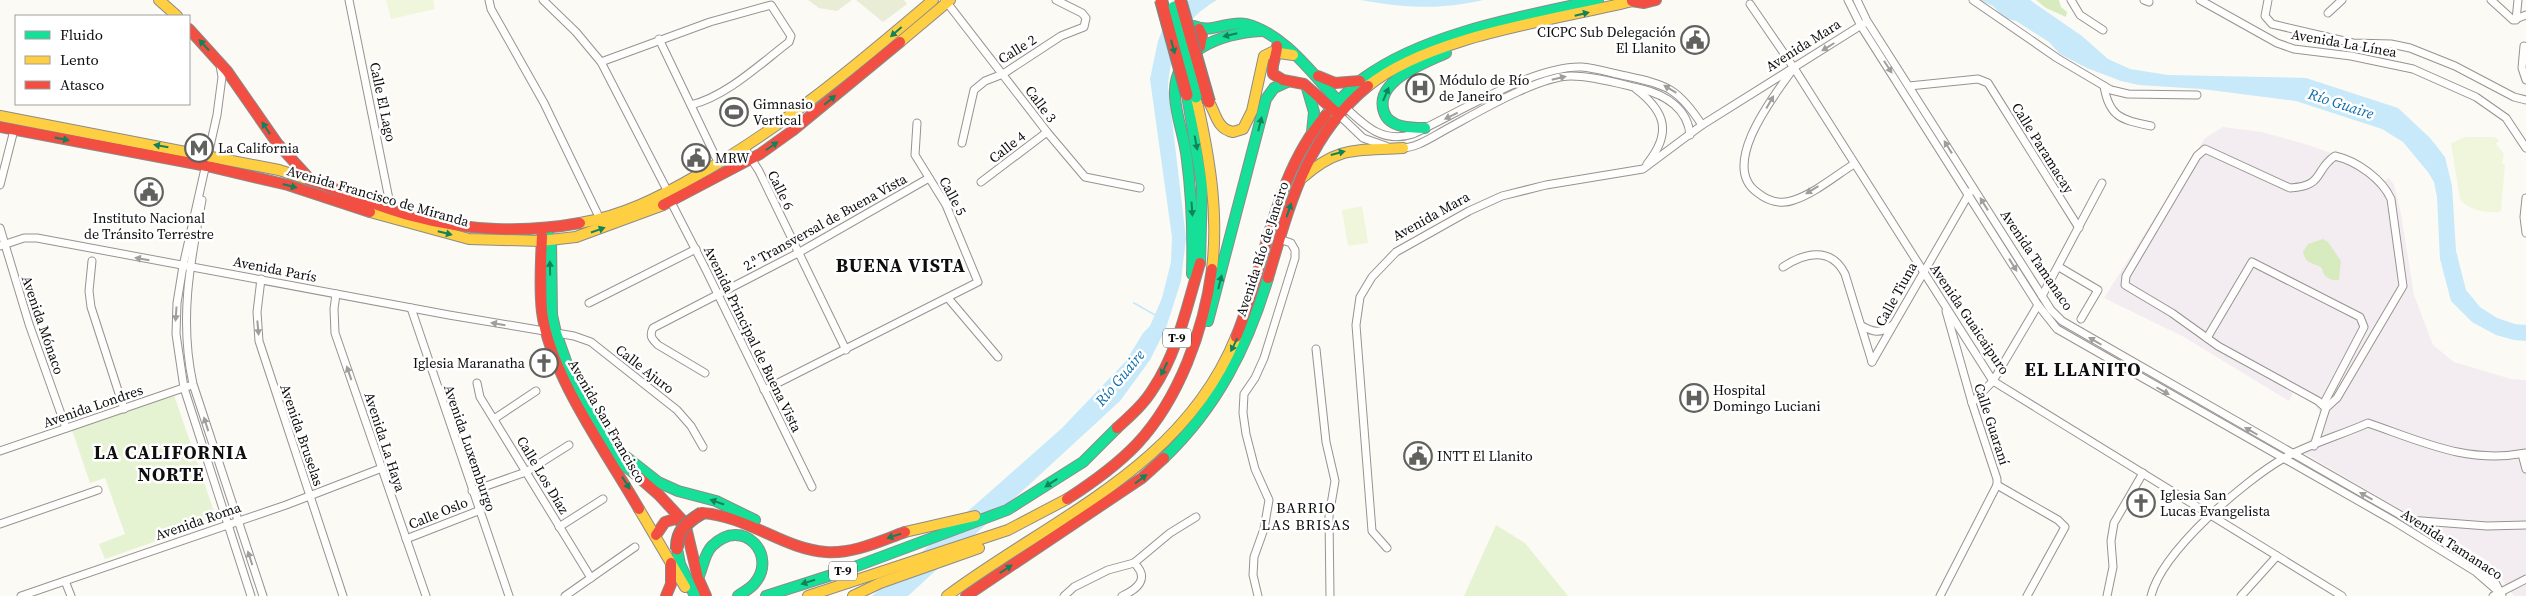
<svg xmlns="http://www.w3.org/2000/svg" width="2526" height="596" font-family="'Source Serif 4',serif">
  <rect width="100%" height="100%" fill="#fcfaf4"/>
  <path fill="#f3edf1" d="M2223,127l39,5 46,13 26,9 49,28 6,-4 5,7 7,29 13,81 19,50 21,17 57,17 15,1v216h-12l-25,-34 -17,-11 -172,-100 18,-23 3,-12 -7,-14 -20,-11 -5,10 -105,-64 -80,-39 101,-160z"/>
  <g fill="#e6f3d2">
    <path d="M174,395l43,125 -112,39 -6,-15 26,-10 -20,-56 -15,5 -18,-53z"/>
    <path d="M1496,525l29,18 43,53h-104z"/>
  </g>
  <g fill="#d7ebbf">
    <path d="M2036,0h23l2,7 6,5 -1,5 -20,-9z"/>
    <path d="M2323,239l5,3 13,19 -2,19c-9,1 -16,-3 -17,-12 -9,-6 -16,-3 -19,-16l5,-8z"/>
  </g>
  <g fill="#e9edd6">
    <path d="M808,0h44l-15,11 -18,-3z"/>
    <path d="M856,0h48l3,4 -24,18z"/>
  </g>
  <g fill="#f0f6dc">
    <path d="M386,0h47l2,9 -44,10z"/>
    <path d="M2465,137h29l5,3 -3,4 8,10 -2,9 3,2 -4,45 -2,2c-14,1 -31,-2 -39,-13l-9,-56z"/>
    <path d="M1362,206l6,37 -20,3 -6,-36z"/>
  </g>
  <g fill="#c7e9f9">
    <path d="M1189,0h28c-35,20 -46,48 -49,87l18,151 -5,43 -15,47 -16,32 -30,41 -212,195h-36l190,-168 64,-67 17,-28 7,-7 12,-28 9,-36 1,-25 -22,-158 8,-38 7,-17z"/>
    <path d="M1361,0h122c-43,10 -79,8 -122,0z"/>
    <path d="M1980,0h50l52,36 26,23 22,10 38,6 138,3 92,30 32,30 15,19 7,29 4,65 10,39 14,17 17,11 18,6 11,1v16l-12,-1 -18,-5 -24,-13 -21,-21 -11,-42 -3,-62 -3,-15 -6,-10 -25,-30 -21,-13 -86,-28 -94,-12 -63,-4 -18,-4 -34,-13 -27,-14 -11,-12 -33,-21 -12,-3 -11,-12z"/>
  </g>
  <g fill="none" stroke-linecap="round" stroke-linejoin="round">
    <path stroke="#c7e9f9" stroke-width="2" d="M1134,303l21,12"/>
    <defs>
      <g id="street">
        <path d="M349,0l42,209"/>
        <path d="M489,0l2,9 53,94 56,116"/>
        <path d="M543,0l33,32 25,30 67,130"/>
        <path d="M945,0l102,132 38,45 55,11"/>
        <path d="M1848,0l13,26 177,279 19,24 335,191 84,52 23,20"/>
        <path d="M1857,0l10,21 184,289 11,11 347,199 58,37 18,14 10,11 7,14"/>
        <path d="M1973,0l84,58 54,32 17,4 69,1"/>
        <path d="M2071,0l9,15 23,15"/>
        <path d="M2144,0l5,2"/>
        <path d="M2200,0l77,43 17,6 57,7 62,13 63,28 30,21 20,30"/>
        <path d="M2268,0l-3,16 7,8 81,19 38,1 19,4 45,18 59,31 12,3"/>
        <path d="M2491,0l22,20 13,-5"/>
        <path d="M1750,4l44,64 199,313 349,215"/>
        <path d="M2328,13l14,-13"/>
        <path d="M2516,20l2,-20"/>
        <path d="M659,39l60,125"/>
        <path d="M2524,46l-2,22 4,12"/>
        <path d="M601,62l109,-40 61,-17 20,31 -2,6c-29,22 -62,54 -98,63"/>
        <path d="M220,65l2,12 -5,38 -34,151 -6,37 -1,31 8,54 67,208"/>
        <path d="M1791,72c-19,26 -72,95 -33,121 10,8 23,12 36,7 21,-7 41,-24 60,-36"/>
        <path d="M1909,86l69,-7 10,4 91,145"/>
        <path d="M2104,86c5,32 19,34 47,40"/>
        <path d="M1636,89c30,23 36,44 11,75"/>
        <path d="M1345,107c20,19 38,37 68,27 45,-21 120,-68 168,-67 15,1 30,6 45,9 41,9 52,12 76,49"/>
        <path d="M1338,114l25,24 23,8"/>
        <path d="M962,143l12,-53 11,-9 18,-7 58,-38 23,-9 2,-9 -4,-5 -26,-13"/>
        <path d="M1400,148c15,1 32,-11 45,-18 30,-16 93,-54 126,-54 23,0 49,8 71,13 24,6 46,20 48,46"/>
        <path d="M745,149l14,22 87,179"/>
        <path d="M981,182l66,-50"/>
        <path d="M0,185l14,-55"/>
        <path d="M2526,198l-2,19 2,16"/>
        <path d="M202,200c-12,63 -23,120 -9,184l70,212"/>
        <path d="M671,202l35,68 106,217"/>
        <path d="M0,228l29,96 37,104"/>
        <path d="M0,246l24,-8h13l412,77 125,21 17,6 86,68 14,16 12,21"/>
        <path d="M92,261l-3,30 2,16 33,102"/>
        <path d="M1783,267c21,-14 48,-21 62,7l27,88"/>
        <path d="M2059,267l39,23 -17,29"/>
        <path d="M261,279l-4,33 2,29 84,255"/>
        <path d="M336,294l-2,15 1,24 91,263"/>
        <path d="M2042,296l60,-113"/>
        <path d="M948,298l50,59"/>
        <path d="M589,303l107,-54"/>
        <path d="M411,308l98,288"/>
        <path d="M1862,326c11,6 18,8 29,0"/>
        <path d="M2207,338l45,-76 108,55 4,10 -41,78"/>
        <path d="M1316,349l10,93 9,39 -6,35 1,80"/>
        <path d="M1872,362l98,-170"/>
        <path d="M705,373l-47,-28c-6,-6 -9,-9 -5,-17l145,-75 131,-75"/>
        <path d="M477,383l3,14 111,181"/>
        <path d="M764,390l214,-108 -32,-77 -31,-50 2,-32"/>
        <path d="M1972,403l21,-22 45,-76"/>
        <path d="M494,419l42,-28"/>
        <path d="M2314,446l12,-38 11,-10 66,-112 -12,-87c-9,-20 -34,-38 -56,-43 -21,14 -10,30 -45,32l-85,-39 -8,7 -71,120 -1,9 47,28 46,33 100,55 8,7"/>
        <path d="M0,451l189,-65"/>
        <path d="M2522,454l4,15"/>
        <path d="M1997,485l61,35 7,7 -38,69"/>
        <path d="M472,491l54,-19 43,-27"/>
        <path d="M2409,520l78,6 39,-1"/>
        <path d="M0,524l98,-34"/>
        <path d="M559,527l44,-28"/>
        <path d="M406,539l72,-28"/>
        <path d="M1387,548l-15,-17 -16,-206 4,-28 12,-20 24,-25 73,-41 33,-15 44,-11 97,-16 59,-44 161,-101"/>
        <path d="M65,581l6,15"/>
        <path d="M21,596l265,-91 96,-37"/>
        <path d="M565,596l70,-49"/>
        <path d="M1064,596l10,-9 34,-17 26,-7 36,-30 26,-16"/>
        <path d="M1122,596c16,-7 28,-18 12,-33"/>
        <path d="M1258,596l-5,-21 1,-18 10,-28 5,-29 -14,-31 -9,-35 -3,-21 1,-19 11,-16 9,-20 31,-100v-8l-4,-7 -12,-4"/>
        <path d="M1940,596l57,-111v-6l-25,-76 -26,-92"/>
        <path d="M2107,596l6,-29 -2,-26 3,-18 29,-50"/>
        <path d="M2151,596c11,-45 93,-115 133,-138 26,-14 57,-23 84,-35 55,19 99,41 158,30"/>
        <path d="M2241,596l36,-40"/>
        <path d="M2493,596l33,-17"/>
      </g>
      <g id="fast">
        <path d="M1194,26c18,8 34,-6 52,-2 40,10 69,54 96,81"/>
        <path d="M1307,88l7,24 -2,20"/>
        <path d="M1187,95l15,90 -2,78"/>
        <path d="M1326,115c12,-13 24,-27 38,-37 61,-45 161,-62 234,-78"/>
        <path d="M1425,128c-13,0 -36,0 -41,-16 -11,-31 41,-49 62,-59"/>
        <path d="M548,235l3,5 1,75 4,18 16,45 53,88 9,7"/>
        <path d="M1192,274c1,-38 0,-76 -5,-114 -2,-22 -11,-42 -12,-64 -3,-47 49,-63 87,-65"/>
        <path d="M1208,321l58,-222 8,-11 13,-6"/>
        <path d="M616,449l42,33 20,9 38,10 39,19"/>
        <path d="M1164,458c53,-51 83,-110 104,-180"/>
        <path d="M677,549l3,15 15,32"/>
        <path d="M698,578c5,-10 6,-24 14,-32 31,-31 67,10 42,38 -4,5 -11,8 -16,12"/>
        <path d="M766,596l75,-24 166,-62 76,-48 34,-34"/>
      </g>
      <g id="slow">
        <path d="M159,0l18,16"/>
        <path d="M900,42l50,-42"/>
        <path d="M1368,86c63,-51 190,-66 269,-86"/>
        <path d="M1196,97c13,57 23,114 16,172"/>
        <path d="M1209,102c7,12 8,27 24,30l10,-3 9,-18 12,-55 8,-4 21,3"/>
        <path d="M0,116l279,54 28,9"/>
        <path d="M1302,178c37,-33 55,-27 101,-30"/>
        <path d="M370,212l99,27 72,2 35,-4 87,-32"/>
        <path d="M580,223c42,-7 80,-26 116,-47 86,-48 162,-112 237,-176"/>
        <path d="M639,509l46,78"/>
        <path d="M905,532l70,-16"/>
        <path d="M808,596l200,-66 59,-31"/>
        <path d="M853,596l27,-13 99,-35"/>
        <path d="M947,596c106,-79 236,-128 289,-259"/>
      </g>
      <g id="jam">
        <path d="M1632,1l12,2 12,-3"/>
        <path d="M189,29l38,42 50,72 30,33"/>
        <path d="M1199,29l3,6 -2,12"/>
        <path d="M1277,46c0,11 -6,17 -4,28l10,6 21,4 32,28"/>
        <path d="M1318,76l17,7 25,-2"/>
        <path d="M0,127l207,39 81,19 82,27"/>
        <path d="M307,179c35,12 70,28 105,37 54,15 114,17 168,7"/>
        <path d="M663,205l97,-51 32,-23 108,-89"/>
        <path d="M542,236c-1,25 -3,51 0,76 8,63 65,141 97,197"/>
        <path d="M1268,278c22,-74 38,-141 100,-192"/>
        <path d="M1236,337c30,-72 37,-161 90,-222"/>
        <path d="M1117,428c13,-12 27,-24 36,-39 25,-37 34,-84 47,-126"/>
        <path d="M634,473l25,22 26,28 13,55 8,18"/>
        <path d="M1067,499c25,-16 49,-33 70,-55 42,-45 67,-114 75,-175"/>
        <path d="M702,513c46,3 81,36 124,39 27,2 54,-11 79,-20"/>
        <path d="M656,535l9,-13 10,-3 9,4"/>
        <path d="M666,596l5,-12v-21"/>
        <path d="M966,596l176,-118 22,-20"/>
      </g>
    </defs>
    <use href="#street" stroke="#959492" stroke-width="9"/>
    <use href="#fast" stroke="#8c8b88" stroke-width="12"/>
    <use href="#slow" stroke="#8c8b88" stroke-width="12"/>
    <use href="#jam" stroke="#8c8b88" stroke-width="12"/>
    <use href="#street" stroke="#fffefd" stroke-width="7"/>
    <use href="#fast" stroke="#16e098" stroke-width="10"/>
    <use href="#slow" stroke="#ffcf43" stroke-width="10"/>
    <use href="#jam" stroke="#f24e42" stroke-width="10"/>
    <defs>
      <path id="fast-bridge" d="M1174,7l22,90"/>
      <g id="jam-bridge">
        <path d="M1161,0l26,95"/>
        <path d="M1180,0l29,102"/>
        <path d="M677,549c-1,-18 10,-27 25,-36"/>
      </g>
    </defs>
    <use href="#fast-bridge" stroke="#82827f" stroke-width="14" stroke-linecap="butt"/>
    <use href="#jam-bridge" stroke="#82827f" stroke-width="14" stroke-linecap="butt"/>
    <use href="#fast-bridge" stroke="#16e098" stroke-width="11"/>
    <use href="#jam-bridge" stroke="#f24e42" stroke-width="11"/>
  </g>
  <defs><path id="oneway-solid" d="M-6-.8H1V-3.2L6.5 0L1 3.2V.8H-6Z" transform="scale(1.25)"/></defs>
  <g fill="#12825a">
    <use href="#oneway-solid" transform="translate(1582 14) rotate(-13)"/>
    <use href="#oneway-solid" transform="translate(896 32) rotate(139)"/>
    <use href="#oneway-solid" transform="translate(1230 35) rotate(167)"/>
    <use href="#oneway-solid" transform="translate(204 45) rotate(-133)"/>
    <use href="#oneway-solid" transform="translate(1173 47) rotate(75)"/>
    <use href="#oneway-solid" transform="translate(1386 94) rotate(-67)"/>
    <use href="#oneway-solid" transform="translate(830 100) rotate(-40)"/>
    <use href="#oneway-solid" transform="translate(1260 124) rotate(-76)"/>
    <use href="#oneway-solid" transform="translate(266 128) rotate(-123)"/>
    <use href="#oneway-solid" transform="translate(62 139) rotate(11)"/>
    <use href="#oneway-solid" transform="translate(1196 143) rotate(79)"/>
    <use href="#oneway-solid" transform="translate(161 146) rotate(-170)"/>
    <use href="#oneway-solid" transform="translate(772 146) rotate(-35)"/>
    <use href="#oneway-solid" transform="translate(1338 153) rotate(-15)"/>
    <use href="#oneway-solid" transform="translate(290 186) rotate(15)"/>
    <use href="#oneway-solid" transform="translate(1192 209) rotate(86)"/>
    <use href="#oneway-solid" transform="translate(1289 210) rotate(-71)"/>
    <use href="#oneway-solid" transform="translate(598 230) rotate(-19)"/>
    <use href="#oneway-solid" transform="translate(445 233) rotate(14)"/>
    <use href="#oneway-solid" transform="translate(550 268) rotate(-91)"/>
    <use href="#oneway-solid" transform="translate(1220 282) rotate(-76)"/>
    <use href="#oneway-solid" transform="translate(1234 345) rotate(117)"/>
    <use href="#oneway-solid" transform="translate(1164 369) rotate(116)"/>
    <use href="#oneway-solid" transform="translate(1141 479) rotate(-37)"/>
    <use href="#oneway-solid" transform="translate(626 483) rotate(58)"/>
    <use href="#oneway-solid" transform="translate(1051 483) rotate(147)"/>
    <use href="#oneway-solid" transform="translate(717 502) rotate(-161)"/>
    <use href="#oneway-solid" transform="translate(894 536) rotate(162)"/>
    <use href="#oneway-solid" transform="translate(1006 569) rotate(-33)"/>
    <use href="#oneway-solid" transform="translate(808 582) rotate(162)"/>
  </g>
  <g fill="#9f9e9d">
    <use href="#oneway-solid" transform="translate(1828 47) rotate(148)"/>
    <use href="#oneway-solid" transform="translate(1888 67) rotate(57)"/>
    <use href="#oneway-solid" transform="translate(1559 78) rotate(-13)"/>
    <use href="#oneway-solid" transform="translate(1670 89) rotate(-149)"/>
    <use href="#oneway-solid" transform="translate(1770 102) rotate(-60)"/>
    <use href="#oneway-solid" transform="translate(1451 116) rotate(154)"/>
    <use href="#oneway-solid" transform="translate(1948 147) rotate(-122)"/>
    <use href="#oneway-solid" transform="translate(1812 190) rotate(149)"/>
    <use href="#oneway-solid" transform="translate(1984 204) rotate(-122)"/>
    <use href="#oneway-solid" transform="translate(142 259) rotate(-170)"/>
    <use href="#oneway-solid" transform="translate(2013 265) rotate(58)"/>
    <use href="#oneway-solid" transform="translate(176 314) rotate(94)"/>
    <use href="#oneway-solid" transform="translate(498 324) rotate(-170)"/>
    <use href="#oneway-solid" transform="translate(258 328) rotate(85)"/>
    <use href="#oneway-solid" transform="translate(2095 341) rotate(-150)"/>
    <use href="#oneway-solid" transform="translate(349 373) rotate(-109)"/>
    <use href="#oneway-solid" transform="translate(2163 391) rotate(30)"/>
    <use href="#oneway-solid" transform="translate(206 424) rotate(-108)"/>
    <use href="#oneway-solid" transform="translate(2251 431) rotate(-150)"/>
    <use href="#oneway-solid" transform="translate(2366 496) rotate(-151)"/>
    <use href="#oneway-solid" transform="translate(250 558) rotate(-108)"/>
  </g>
  <defs>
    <symbol id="civic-ring" viewBox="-11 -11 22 22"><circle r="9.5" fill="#fff" stroke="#61615e" stroke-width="1.5"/><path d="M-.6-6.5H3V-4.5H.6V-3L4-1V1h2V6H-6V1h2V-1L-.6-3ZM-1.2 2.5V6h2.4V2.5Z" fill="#61615e"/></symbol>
    <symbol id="hospital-ring" viewBox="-11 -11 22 22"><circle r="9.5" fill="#fff" stroke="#61615e" stroke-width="1.5"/><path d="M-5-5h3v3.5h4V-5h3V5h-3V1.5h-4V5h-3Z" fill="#61615e"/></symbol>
    <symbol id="stadium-ring" viewBox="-11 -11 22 22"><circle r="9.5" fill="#fff" stroke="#61615e" stroke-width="1.5"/><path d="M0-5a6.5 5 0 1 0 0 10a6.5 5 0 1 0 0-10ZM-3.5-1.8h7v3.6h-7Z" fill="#61615e"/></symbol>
    <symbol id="metro-ring" viewBox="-11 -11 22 22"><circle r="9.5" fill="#fff" stroke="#61615e" stroke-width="1.5"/><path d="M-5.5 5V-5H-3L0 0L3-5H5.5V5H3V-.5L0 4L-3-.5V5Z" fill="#61615e"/></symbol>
    <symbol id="church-ring" viewBox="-11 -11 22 22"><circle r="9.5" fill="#fff" stroke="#61615e" stroke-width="1.5"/><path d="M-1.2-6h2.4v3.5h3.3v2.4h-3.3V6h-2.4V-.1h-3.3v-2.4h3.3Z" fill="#61615e"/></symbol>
  </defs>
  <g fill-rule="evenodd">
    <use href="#civic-ring" x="1679" y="24" width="32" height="32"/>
    <use href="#hospital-ring" x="1404" y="72" width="32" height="32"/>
    <use href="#stadium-ring" x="718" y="96" width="32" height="32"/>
    <use href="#metro-ring" x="183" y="132" width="32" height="32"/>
    <use href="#civic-ring" x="680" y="142" width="32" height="32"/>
    <use href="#civic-ring" x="133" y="176" width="32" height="32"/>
    <use href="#church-ring" x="528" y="347" width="32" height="32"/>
    <use href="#hospital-ring" x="1678" y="382" width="32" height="32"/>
    <use href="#civic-ring" x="1402" y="440" width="32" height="32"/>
    <use href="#church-ring" x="2125" y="487" width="32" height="32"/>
  </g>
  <g text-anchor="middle" stroke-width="5" stroke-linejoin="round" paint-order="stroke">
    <g fill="#fff" stroke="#565656" stroke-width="1">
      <rect x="1163" y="328.5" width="28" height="19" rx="4"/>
      <rect x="829" y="561.5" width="28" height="19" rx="4"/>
    </g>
    <g font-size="12" font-weight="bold" fill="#0e0e0e">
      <text x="1177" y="342">T-9</text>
      <text x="843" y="575">T-9</text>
    </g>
    <g font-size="14" fill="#0e0e0e" stroke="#fff" text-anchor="start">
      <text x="1676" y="37" text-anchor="end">CICPC Sub Delegación<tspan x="1676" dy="16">El Llanito</tspan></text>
      <text x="1439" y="85">Módulo de Río<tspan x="1439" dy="16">de Janeiro</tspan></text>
      <text x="753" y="109">Gimnasio<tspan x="753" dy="16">Vertical</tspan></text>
      <text x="218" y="153">La California</text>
      <text x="715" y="163">MRW</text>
      <text x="149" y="223" text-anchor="middle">Instituto Nacional<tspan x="149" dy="16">de Tránsito Terrestre</tspan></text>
      <text x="525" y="368" text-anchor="end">Iglesia Maranatha</text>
      <text x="1713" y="395">Hospital<tspan x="1713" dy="16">Domingo Luciani</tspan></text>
      <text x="1437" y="461">INTT El Llanito</text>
      <text x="2160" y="500">Iglesia San<tspan x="2160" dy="16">Lucas Evangelista</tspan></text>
    </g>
    <g font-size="14" fill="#0e0e0e" stroke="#fff">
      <text transform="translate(2344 43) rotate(10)" y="5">Avenida La Línea</text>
      <text transform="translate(1803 45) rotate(-32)" y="5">Avenida Mara</text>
      <text transform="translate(1017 49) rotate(-32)" y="5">Calle 2</text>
      <text transform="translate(383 102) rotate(78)" y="5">Calle El Lago</text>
      <text transform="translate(1041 104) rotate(53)" y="5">Calle 3</text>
      <text transform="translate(1007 147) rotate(-38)" y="5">Calle 4</text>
      <text transform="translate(2043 148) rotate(58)" y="5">Calle Paramacay</text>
      <text transform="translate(781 190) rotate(64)" y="5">Calle 6</text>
      <text transform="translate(378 196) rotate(16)" y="5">Avenida Francisco de Miranda</text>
      <text transform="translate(953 196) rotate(62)" y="5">Calle 5</text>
      <text transform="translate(1431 216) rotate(-29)" y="5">Avenida Mara</text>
      <text transform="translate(825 222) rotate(-29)" y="5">2.ª Transversal de Buena Vista</text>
      <text transform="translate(1262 249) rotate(-72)" y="5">Avenida Río de Janeiro</text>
      <text transform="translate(2037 260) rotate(56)" y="5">Avenida Tamanaco</text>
      <text transform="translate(275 269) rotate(11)" y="5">Avenida París</text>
      <text transform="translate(1896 294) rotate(-61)" y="5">Calle Tiuna</text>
      <text transform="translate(1970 319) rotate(56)" y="5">Avenida Guaicaipuro</text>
      <text transform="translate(43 325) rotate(71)" y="5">Avenida Mónaco</text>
      <text transform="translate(753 339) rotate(64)" y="5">Avenida Principal de Buena Vista</text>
      <text transform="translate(645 369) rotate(38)" y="5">Calle Ajuro</text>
      <text transform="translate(93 406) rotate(-19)" y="5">Avenida Londres</text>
      <text transform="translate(607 421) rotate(60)" y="5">Avenida San Francisco</text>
      <text transform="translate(1992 424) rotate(72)" y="5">Calle Guaraní</text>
      <text transform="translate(302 435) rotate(71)" y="5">Avenida Bruselas</text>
      <text transform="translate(385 442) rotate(72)" y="5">Avenida La Haya</text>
      <text transform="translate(470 448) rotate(71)" y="5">Avenida Luxemburgo</text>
      <text transform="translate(543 475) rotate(59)" y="5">Calle Los Díaz</text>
      <text transform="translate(438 513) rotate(-22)" y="5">Calle Oslo</text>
      <text transform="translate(198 521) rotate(-19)" y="5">Avenida Roma</text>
      <text transform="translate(2452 544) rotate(33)" y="5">Avenida Tamanaco</text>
    </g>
    <g font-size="15" font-style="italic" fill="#0d6caa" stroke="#fff">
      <text transform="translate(2341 104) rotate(18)" y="5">Río Guaire</text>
      <text transform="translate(1120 378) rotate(-50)" y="5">Río Guaire</text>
    </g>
    <g font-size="15" letter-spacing="1" fill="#0e0e0e" stroke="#fff">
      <text x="1306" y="513">BARRIO<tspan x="1306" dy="17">LAS BRISAS</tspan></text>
    </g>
    <g font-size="19" font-weight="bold" letter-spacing="1" fill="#0e0e0e" stroke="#fff">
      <text x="901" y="272">BUENA VISTA</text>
      <text x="2083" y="376">EL LLANITO</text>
      <text x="171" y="459">LA CALIFORNIA<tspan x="171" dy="22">NORTE</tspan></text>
    </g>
  </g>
  <rect x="15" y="15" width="175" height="90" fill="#ffffff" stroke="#9f9f9f"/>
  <rect x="25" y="31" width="25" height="8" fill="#16e098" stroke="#9f9f9f"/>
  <text x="60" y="40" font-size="15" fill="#0e0e0e">Fluido</text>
  <rect x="25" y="56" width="25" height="8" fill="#ffcf43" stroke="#9f9f9f"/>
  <text x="60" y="65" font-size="15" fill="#0e0e0e">Lento</text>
  <rect x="25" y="81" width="25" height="8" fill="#f24e42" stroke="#9f9f9f"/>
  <text x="60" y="90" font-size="15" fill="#0e0e0e">Atasco</text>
</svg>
